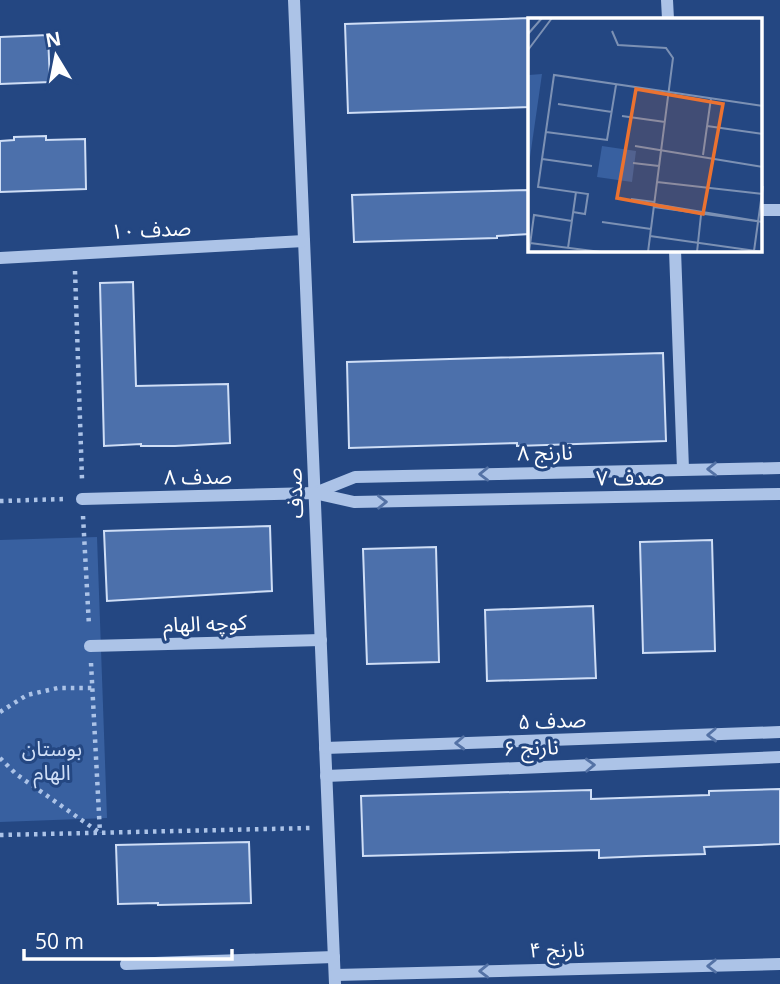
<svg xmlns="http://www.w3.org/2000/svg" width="780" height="984" font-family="'Open Sans','Noto Sans Arabic',sans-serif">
  <rect width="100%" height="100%" fill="#244782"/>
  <path fill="#3860a0" d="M97,537l10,281 -107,4v-282z"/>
  <g fill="#4c70ab" stroke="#cfdef6" stroke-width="2">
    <path d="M530,18v89l-182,6 -3,-89z"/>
    <path d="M48,35l2,47 -50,2v-47z"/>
    <path d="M46,136v4l39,-1 1,50 -86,3v-51l14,-1v-3z"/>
    <path d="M530,190v44l-33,2v2l-143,4 -2,-47z"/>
    <path d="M133,282l3,104 92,-2 2,59 -55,3h-34v-2l-37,2 -4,-163z"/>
    <path d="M663,353l3,88 -149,5v-3l-168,5 -2,-86z"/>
    <path d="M270,526l2,65 -165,10 -3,-70z"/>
    <path d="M712,540l3,111 -72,2 -3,-111z"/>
    <path d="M436,547l3,115 -72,2 -4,-115z"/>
    <path d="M593,606l3,72 -109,3 -2,-71z"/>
    <path d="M780,789v55l-76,3 1,7 -59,2 -47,2v-8l-236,6 -2,-60 230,-6v9l118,-4v-4z"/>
    <path d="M249,842l2,61 -93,2v-2l-40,1 -2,-59z"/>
  </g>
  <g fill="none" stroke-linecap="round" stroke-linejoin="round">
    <g stroke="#acc3e7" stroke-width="4.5" stroke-dasharray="3.5 5" stroke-linecap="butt">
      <path d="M75,271l7,208"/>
      <path d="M0,501l66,-2"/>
      <path d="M83,516l6,110"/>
      <path d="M91,663l9,170"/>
      <path d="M0,712l27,-17 31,-7h34"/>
      <path d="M0,758l16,16 84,59"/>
      <path d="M0,835l311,-7"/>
    </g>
    <g stroke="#acc3e7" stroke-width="12">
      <path d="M294,0l41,984"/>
      <path d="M667,0l1,19"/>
      <path d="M761,210h19"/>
      <path d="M675,250l8,219"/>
      <path d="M0,258l304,-17"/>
      <path d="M315,493l40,-16 425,-9"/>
      <path d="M82,499l232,-6 40,9 426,-8"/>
      <path d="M90,646l231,-6"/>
      <path d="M325,748l455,-16"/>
      <path d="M326,776l454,-19"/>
      <path d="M126,964l208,-7"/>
      <path d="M335,975l445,-11"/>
    </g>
  </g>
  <defs><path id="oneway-chevron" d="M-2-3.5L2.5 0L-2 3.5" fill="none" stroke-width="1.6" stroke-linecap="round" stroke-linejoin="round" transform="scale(1.75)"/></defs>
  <g stroke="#5472a5">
    <use href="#oneway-chevron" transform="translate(712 469) rotate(179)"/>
    <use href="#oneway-chevron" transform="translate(484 474) rotate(179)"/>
    <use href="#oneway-chevron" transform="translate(382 502) rotate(-1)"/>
    <use href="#oneway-chevron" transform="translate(712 735) rotate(178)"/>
    <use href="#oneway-chevron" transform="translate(460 743) rotate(178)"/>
    <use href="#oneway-chevron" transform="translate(590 765) rotate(-2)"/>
    <use href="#oneway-chevron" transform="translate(712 966) rotate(179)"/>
    <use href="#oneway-chevron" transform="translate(484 971) rotate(179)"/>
  </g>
  <g text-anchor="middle" stroke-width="6" stroke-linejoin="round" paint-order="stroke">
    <g font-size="21" fill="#fff" stroke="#244782">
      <text transform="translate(151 230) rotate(-3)" y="7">صدف ۱۰</text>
      <text transform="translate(545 453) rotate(-1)" y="7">نارنج ۸</text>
      <text transform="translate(198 477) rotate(-1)" y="7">صدف ۸</text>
      <text transform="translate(630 478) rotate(-1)" y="7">صدف ۷</text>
      <text transform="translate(295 493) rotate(-92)" y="7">صدف</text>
      <text transform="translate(205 624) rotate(-2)" y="7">کوچه الهام</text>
      <text transform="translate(552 721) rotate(-2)" y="7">صدف ۵</text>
      <text transform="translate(531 748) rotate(-2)" y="7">نارنج ۶</text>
      <text transform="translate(557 950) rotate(-1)" y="7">نارنج ۴</text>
    </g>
    <g font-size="21" fill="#cfdef6" stroke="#244782">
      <text x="52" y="756">بوستان<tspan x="52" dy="24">الهام</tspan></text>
    </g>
  </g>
  <g transform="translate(528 18)">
    <rect width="234" height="234" fill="#244782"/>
    <path d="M14,56l-14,97v-88l1,-8zM74,128l34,5 -4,31 -35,-5z" fill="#3860a0"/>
    <path fill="none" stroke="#7c91b4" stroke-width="2" d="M84,13l6,14 48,3 7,10 -25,194M0,16l14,-16M0,32l24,-32M30,86l54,8M94,98l43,6M179,108l56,8M18,114l61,8 9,-55M107,128l128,21M175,137l8,-57M14,141l50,7M105,145l26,3M129,164l106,12M103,181l23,3M126,186l103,17M126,189l109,15M45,194l12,2 3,-20 -50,-7 16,-112 209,31M74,204l49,7M122,218l113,16M2,225l71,9M40,230l8,-56M226,233l9,-65M1,234l5,-37 38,6M169,234l4,-37"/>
    <path fill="#eb7230" fill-opacity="0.15" stroke="#eb7230" stroke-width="3.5" d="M108,71l87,15 -20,110 -86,-16z"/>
    <rect width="234" height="234" fill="none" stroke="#fff" stroke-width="3.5"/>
  </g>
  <g transform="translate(56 56) rotate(350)" stroke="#244782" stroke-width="5" paint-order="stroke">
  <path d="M0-5L12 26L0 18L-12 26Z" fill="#ffffff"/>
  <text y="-10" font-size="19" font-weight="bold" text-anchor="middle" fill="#ffffff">N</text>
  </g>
  <path d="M24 949v10h208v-10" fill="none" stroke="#ffffff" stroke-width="3.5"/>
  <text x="35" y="949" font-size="21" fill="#ffffff" stroke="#244782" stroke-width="5" paint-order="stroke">50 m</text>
</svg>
